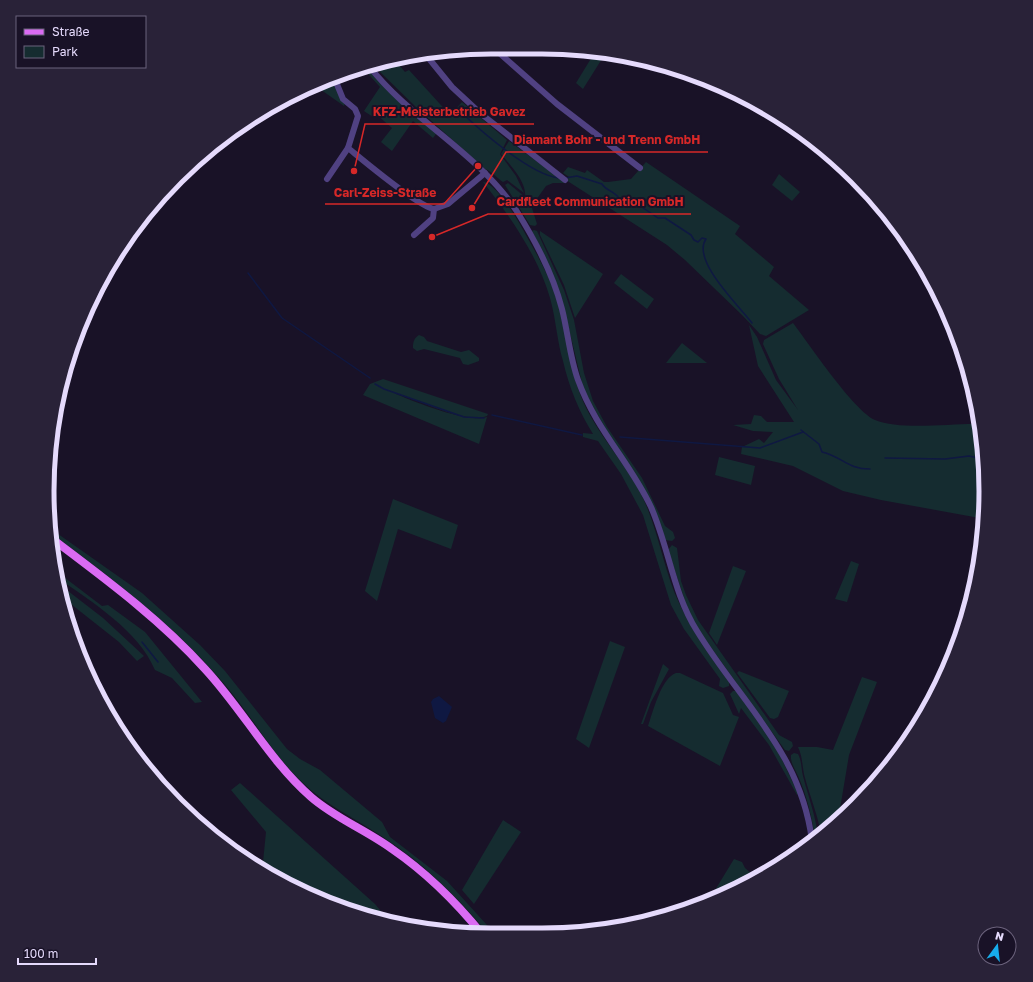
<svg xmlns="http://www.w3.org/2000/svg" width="1033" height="982" font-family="'Golos Text',sans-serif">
  <rect width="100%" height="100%" fill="#191227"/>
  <g fill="#152c30">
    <path d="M595,52l10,2 -22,35 -7,-6z"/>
    <path d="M394,59l11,13 4,-2 41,45 12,-13 45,38 -7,14 16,22 8,17 -17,-13 -4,2c-6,-4 -10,-10 -18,-13l-67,-60 -45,-44 8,-2 3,2z"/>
    <path d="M366,67l17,19 51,45 2,3 -3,4 -20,-17 -21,30 -11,-9 11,-14 -16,-14 -3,3 -9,-6 16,-24 -17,-19z"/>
    <path d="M332,78l13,25 -1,3 -27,-19 4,-6z"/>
    <path d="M509,141l57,42h-13l-7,3 -10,14 -4,8 5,16 -2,2 -5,-1 -25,-40 3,-2 17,14c2,-15 -15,-32 -24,-43z"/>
    <path d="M646,162l94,64 -5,8 39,33 -5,9 40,34 -43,26 -6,-2 -18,-19 -57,-55 -18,-15 -98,-63 -2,-2 2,-3 -6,-4 5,-6 17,6 2,-3 17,12h4l23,-3z"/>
    <path d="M779,174l21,18 -8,9 -20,-16z"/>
    <path d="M483,182c14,1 38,43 44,55 11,19 22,39 29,60 10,32 12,65 24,97 14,37 43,65 61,100 18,36 22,76 39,111 13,28 31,52 49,77v4l-6,2 -4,-2 1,-7 -36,-50 -13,-24 -28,-90 -22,-41 -23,-33 -15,-4v-4l10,1c-14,-22 -24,-47 -30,-73 -6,-20 -7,-42 -13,-63 -12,-42 -40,-82 -67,-116z"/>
    <path d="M534,230l3,1 27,59 10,30 10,53 9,28 14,26 35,51 23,48 8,6 2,6 -3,3 -7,-1 -4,-15 -77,-134 -17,-70 -24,-68 -11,-22z"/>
    <path d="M540,231l63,43 -28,44 -11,-33 -24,-50z"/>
    <path d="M621,274l33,25 -7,10 -33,-26z"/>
    <path d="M793,323c16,21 61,88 82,97 23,10 72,4 98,4l-1,-15 3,-6 5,19 -5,7v12l8,5 2,73 -104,-19 -38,-9 -50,-25 -52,-12 1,-7 17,-8 5,4 9,-11 -20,-1 -20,-6 18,-1 3,-9 7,1 6,6h27l-36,-56 -9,-41 8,12 19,43 22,30 -19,-31 -16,-35 1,-4z"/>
    <path d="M419,335l5,2 3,4 34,11 8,-2 10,8v3l-11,4 -5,-1 -3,-6 -36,-9 -7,2 -4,-3c0,-6 1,-10 6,-13z"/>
    <path d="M682,343l25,20h-41z"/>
    <path d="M383,379l105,35 -1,2c-23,8 -69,-17 -93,-23 18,8 75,31 93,24l-8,27 -116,-49 7,-11z"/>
    <path d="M719,457l36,9 -4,19 -36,-10z"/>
    <path d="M393,499l65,26 -7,24 -53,-20 -21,72 -12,-10z"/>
    <path d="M51,529l91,64 58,52 25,26 62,78 13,10 20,11 62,52 8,15 57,44 49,54h-7c-31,-38 -65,-71 -106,-98 -27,-18 -57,-32 -80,-54 -33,-31 -53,-71 -83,-104 -49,-57 -109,-101 -169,-146z"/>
    <path d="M672,545l5,3 4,33 5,14 12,25 81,115 13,7 1,4 -4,5 -4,-1 -83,-115 -14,-25 -20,-60z"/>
    <path d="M851,561l8,3 -12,38 -12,-3z"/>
    <path d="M733,566l13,5 -29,74 -8,-12z"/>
    <path d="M56,571l46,35 6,-1 37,27 57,70 -7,1 -23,-25 -17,-8c-17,-40 -62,-67 -97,-92z"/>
    <path d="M59,584l44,34 41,38 -7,5 -18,-19 -57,-45z"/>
    <path d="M610,641l15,6 -36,101 -13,-9z"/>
    <path d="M663,664l6,5 -18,33 -8,22h-2z"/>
    <path d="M739,671l50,20 -11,26 -4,2 -4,-1 -33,-45z"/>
    <path d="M676,673h4l43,20 10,22 6,2 -19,49 -72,-40c5,-14 13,-48 28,-53z"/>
    <path d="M862,677l15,5 -28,73 -11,66 -17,14c-3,-20 -11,-38 -16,-57 -3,-10 -2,-21 -7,-31h19l16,3z"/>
    <path d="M733,691h3l39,54 23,48 -1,2 -28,-50 -28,-37 -2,6 -9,-20z"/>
    <path d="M794,753l4,1c4,7 3,15 5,22 5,20 13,40 15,61l-3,2c-3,-22 -8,-43 -17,-63 -3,-7 -8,-14 -7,-21z"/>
    <path d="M240,783l135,121 15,18 -68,-20 -59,-40 3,-30 -35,-42z"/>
    <path d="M503,820l18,12 -47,72 -12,-14z"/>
    <path d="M734,859l8,3 3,6 9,8 -4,6 -41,18z"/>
  </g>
  <path fill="#0f1842" d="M439,696l13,11 -6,14 -3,2 -8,-5 -4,-16 2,-3z"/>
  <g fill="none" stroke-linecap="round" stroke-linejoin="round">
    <g stroke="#0f1842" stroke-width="1.5">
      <path d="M462,113c20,19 69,62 97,65"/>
      <path d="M565,178l12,-2 25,8c5,8 13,6 18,16l10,-1 28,19h7l26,17 3,5 4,2 4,-4 4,1c-15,21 33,67 46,84"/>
      <path d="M248,273l34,45 88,60"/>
      <path d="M375,384l9,5 80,28 20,1"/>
      <path d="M492,415l90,20"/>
      <path d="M801,430l18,14 3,8c21,5 25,17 48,17"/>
      <path d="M620,437l140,11 43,-16"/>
      <path d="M885,458l60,1 24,-3 14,3"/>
      <path d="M142,642l16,20"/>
    </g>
    <g stroke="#504182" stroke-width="6">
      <path d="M497,51l60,53 83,64"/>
      <path d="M426,55l26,32 28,26 85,67"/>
      <path d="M369,66c42,54 107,85 147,144 19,30 37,64 46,99 6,24 8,49 16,71 18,50 52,82 73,127 18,41 22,86 46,124 44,72 104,121 115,210"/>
      <path d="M348,148c16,13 69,58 86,61l14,-5 37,-31"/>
      <path d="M327,179l21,-31 10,-32 -3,-7 -12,-10 -9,-22"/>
      <path d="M414,235l19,-17 1,-9"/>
    </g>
    <path stroke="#da6bf3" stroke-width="8" d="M51,538c53,40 109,81 154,131 38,41 64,91 106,128 24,21 55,33 81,52 35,24 64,53 90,85"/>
  </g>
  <path d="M0 0H1033V982H0ZM491 54H542A437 437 0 0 1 979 491V491A437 437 0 0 1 542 928H491A437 437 0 0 1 54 491V491A437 437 0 0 1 491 54Z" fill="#292238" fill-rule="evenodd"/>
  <path fill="none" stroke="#e5dafc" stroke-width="5" d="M491 54H542A437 437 0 0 1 979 491V491A437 437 0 0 1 542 928H491A437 437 0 0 1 54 491V491A437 437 0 0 1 491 54Z"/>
  <path fill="none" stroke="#d62828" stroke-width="1.5" d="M354 171L365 124H534M472 208L506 152H708M478 166L444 204H325M432 237L488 214H691"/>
  <g fill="#d62828" stroke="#191227" stroke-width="1.5">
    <circle cx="354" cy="171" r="4"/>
    <circle cx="472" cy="208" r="4"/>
    <circle cx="478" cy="166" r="4"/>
    <circle cx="432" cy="237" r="4"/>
  </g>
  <g font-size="12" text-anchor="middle" font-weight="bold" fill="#d62828" stroke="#191227" stroke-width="4" stroke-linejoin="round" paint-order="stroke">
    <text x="449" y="116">KFZ-Meisterbetrieb Gavez</text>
    <text x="607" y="144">Diamant Bohr - und Trenn GmbH</text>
    <text x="385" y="197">Carl-Zeiss-Straße</text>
    <text x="590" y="206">Cardfleet Communication GmbH</text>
  </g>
  <rect x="16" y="16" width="130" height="52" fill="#191227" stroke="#6b627c"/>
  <rect x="24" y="29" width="20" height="6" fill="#da6bf3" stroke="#6b627c"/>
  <text x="52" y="36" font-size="12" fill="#e5dafc">Straße</text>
  <rect x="24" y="46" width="20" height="12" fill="#152c30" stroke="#6b627c"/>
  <text x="52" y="56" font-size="12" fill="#e5dafc">Park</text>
  <g transform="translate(997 946) rotate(15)"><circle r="19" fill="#191227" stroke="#6b627c"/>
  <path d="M0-3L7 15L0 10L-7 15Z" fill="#17adec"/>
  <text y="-6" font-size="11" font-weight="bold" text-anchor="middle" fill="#e5dafc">N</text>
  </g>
  <path d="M18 958v6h78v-6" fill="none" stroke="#e5dafc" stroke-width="2"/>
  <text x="24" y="958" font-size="12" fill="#e5dafc" stroke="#191227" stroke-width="3" paint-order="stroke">100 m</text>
</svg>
